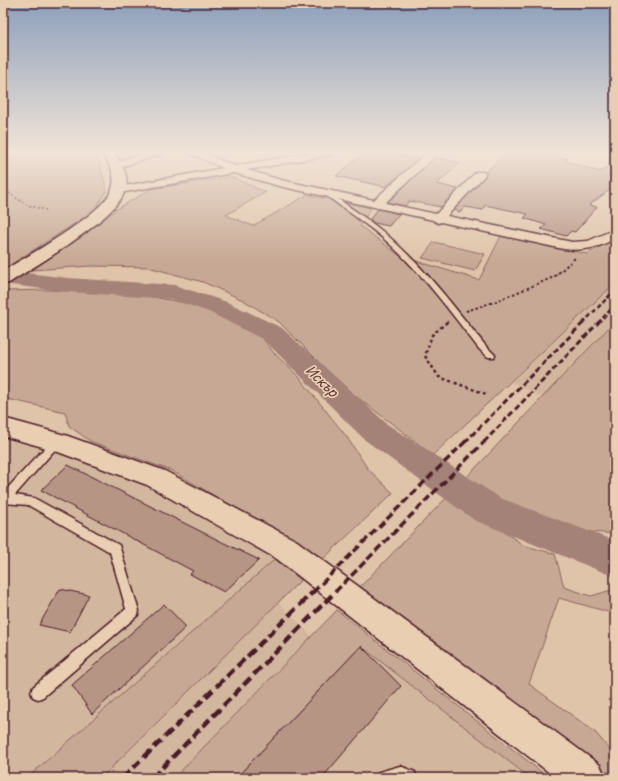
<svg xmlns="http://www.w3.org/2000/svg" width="618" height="781" font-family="'Playpen Sans',sans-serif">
  <rect width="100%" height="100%" fill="#e0c4a9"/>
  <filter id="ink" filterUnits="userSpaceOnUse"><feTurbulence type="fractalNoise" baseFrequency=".025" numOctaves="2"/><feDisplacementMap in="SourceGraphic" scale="8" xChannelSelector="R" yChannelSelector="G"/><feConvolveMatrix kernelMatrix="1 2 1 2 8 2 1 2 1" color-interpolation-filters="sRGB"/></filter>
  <g filter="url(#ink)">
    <g fill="#d3b69e">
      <path d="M615,283v38l-73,77 -30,-16z"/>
      <path d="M3,434l55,15 90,39 127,71 -248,219h-24z"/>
      <path d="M278,602l34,34 -138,142h-73z"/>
      <path d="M361,646l169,132h-294z"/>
    </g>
    <g fill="#c7a894" stroke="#886460">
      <path d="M3,152h90l6,10 8,28 -13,21 -90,58z"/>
      <path d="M231,177l35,15 -40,23 27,11 54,-31 64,13 -11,18 40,30 79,24 22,-44 86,18 28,-16v45l-182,172 -89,-68 -65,-65 -36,-22 -40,-18 -55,-15 -58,-1 -58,4 50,-34 35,-27 34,-20z"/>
      <path d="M434,242l51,12 -10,17 -53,-13z"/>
      <path d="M48,290l94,5 60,11 60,31 11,15 26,25 47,59 22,33 25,24 -72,68 -29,-20 -120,-70 -82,-30 -21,-15 -4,-14 -62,-14v-107z"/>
      <path d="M615,321v213l-47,-4 -43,-14 -61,-36z"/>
      <path d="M449,495l17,8 57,42 32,9 9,33 27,9 24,-7v25l-56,-16 -30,86 66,48 16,19 4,21h-18l-242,-180z"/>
      <path d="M275,559l26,21 -200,198h-74z"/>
      <path d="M337,610l212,168h-19l-169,-132 -125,132h-62z"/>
    </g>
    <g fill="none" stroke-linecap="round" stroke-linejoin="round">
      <path fill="#a58277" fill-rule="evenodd" d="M3,270l65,8 106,7 53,17 55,26 105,96 113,74 115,43v36l-141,-57 -109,-80 -101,-100 -55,-28 -38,-13 -103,-7 -65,-8z"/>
    </g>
    <g fill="#b69585" stroke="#4a1f2b">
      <path d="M384,152l34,7 -32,28 -50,-11 28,-23 16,3z"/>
      <path d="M507,152h34l27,7 -3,2 35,11 15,-10v24l-26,19 8,2 -22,25 -4,-1 -5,5 -25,-7 5,-4 -22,-7 4,-4 -43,-9 -2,5 -18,-3 -4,5 -7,-2 31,-33 1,-5z"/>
      <path d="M435,157l25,6 -23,21 21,5 -17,18 -32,-6 -4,5 -17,-4z"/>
      <path d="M378,209l21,5 -10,12 -15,-3 -4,-4z"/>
      <path d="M68,465l148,74 43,21 -35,32 -34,-18 3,-3 -152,-81z"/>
      <path d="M60,589l29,6 -19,37 -31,-7z"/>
      <path d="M164,604l22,23 -94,87 -20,-29z"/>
      <path d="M361,646l40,40 -79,92h-86z"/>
    </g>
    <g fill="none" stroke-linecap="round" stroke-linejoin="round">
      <defs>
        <g id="service">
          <path d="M327,194h4c24,17 49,33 70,54 31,29 57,64 84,97l10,10 -1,2h-6l-9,-8c-26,-34 -52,-69 -82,-98 -21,-21 -46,-37 -70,-55z"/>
          <path d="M56,438l3,1 2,3 -2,3 -44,50 19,3 85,47 20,66 -1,4 -95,82 -5,2 -5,-2 -2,-5 2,-5 93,-78 -16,-57 -82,-47 -25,-2v-10l50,-54z"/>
          <path d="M400,766l15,6 2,6h-40l2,-6z"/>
        </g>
        <g id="minor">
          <path d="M148,152h16l-2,2 -45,14 -5,-3 1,-2z"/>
          <path d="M187,152h14l34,14 78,-14h23l-5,3 -84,15 34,10 93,20 51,-46h8l1,2 -1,2 -48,45 51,11 40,-42h8l1,2 -1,2 -37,40 125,26 16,-1 27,-12v9c-17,11 -33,13 -52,11l-122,-27 -3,1 -5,-3 -154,-34 -45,-13 -115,20 -6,-3 6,-3 104,-19z"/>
        </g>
        <g id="tertiary">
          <path d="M101,152h12c8,11 16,22 13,36 -7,30 -90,77 -117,95l-6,1v-13c24,-15 102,-58 109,-82 5,-14 -3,-26 -11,-37z"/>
          <path d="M3,418l62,17 100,36 132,70 303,224 6,13h-50l-279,-219 -130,-74 -97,-36 -47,-13z"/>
        </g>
      </defs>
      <use href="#service" stroke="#4a1f2b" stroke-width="3"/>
      <use href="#minor" stroke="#4a1f2b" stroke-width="3"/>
      <use href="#tertiary" stroke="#4a1f2b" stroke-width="3"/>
      <path stroke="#4a1f2b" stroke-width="1.5" stroke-dasharray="2 2" stroke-linecap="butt" d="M3,178l7,16 17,11 19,5"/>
      <g stroke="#4a1f2b" stroke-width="2" stroke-dasharray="2.5 2.5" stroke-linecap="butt">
        <path d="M466,311l28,-9 60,-25 21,-19"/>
        <path d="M446,323l2,-2"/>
      </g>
      <path stroke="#4a1f2b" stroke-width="2.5" stroke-dasharray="3 3" stroke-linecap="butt" d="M447,322l-15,13 -7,21 14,21 47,17"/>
      <use href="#service" fill="#eaceb1" fill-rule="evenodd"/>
      <use href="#minor" fill="#eaceb1" fill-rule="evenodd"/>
      <use href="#tertiary" fill="#eaceb1" fill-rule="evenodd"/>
      <g stroke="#4a1f2b" stroke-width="2.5" stroke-dasharray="4.5 2.5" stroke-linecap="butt">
        <path d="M583,323l32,-33"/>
        <path d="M598,323l17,-18"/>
      </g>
      <g stroke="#4a1f2b" stroke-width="3" stroke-dasharray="6 3" stroke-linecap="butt">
        <path d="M465,442l119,-120"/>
        <path d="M484,442l115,-120"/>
      </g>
      <g stroke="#4a1f2b" stroke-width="3.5" stroke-dasharray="8 3.5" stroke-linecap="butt">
        <path d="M313,592l153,-151"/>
        <path d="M335,592l150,-151"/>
      </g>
      <g stroke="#4a1f2b" stroke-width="4.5" stroke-dasharray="10 4.5" stroke-linecap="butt">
        <path d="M123,778l191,-187"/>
        <path d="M152,778l184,-187"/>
      </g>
    </g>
  </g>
  <linearGradient id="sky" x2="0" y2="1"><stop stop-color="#8da0bb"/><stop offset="0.58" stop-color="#f1e4d8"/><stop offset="1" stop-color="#f1e4d8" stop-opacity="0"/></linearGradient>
  <rect width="618" height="262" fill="url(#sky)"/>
  <g text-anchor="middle" stroke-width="3.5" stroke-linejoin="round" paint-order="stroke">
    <g font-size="13" font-style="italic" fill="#61383e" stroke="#eaceb1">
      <text transform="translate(322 381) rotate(44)" y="5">Искър</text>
    </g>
  </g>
  <rect width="618" height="781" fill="none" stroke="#eaceb1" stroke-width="16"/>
  <rect x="8" y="8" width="602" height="765" fill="none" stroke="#4a1f2b" stroke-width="1.5" filter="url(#ink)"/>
</svg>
